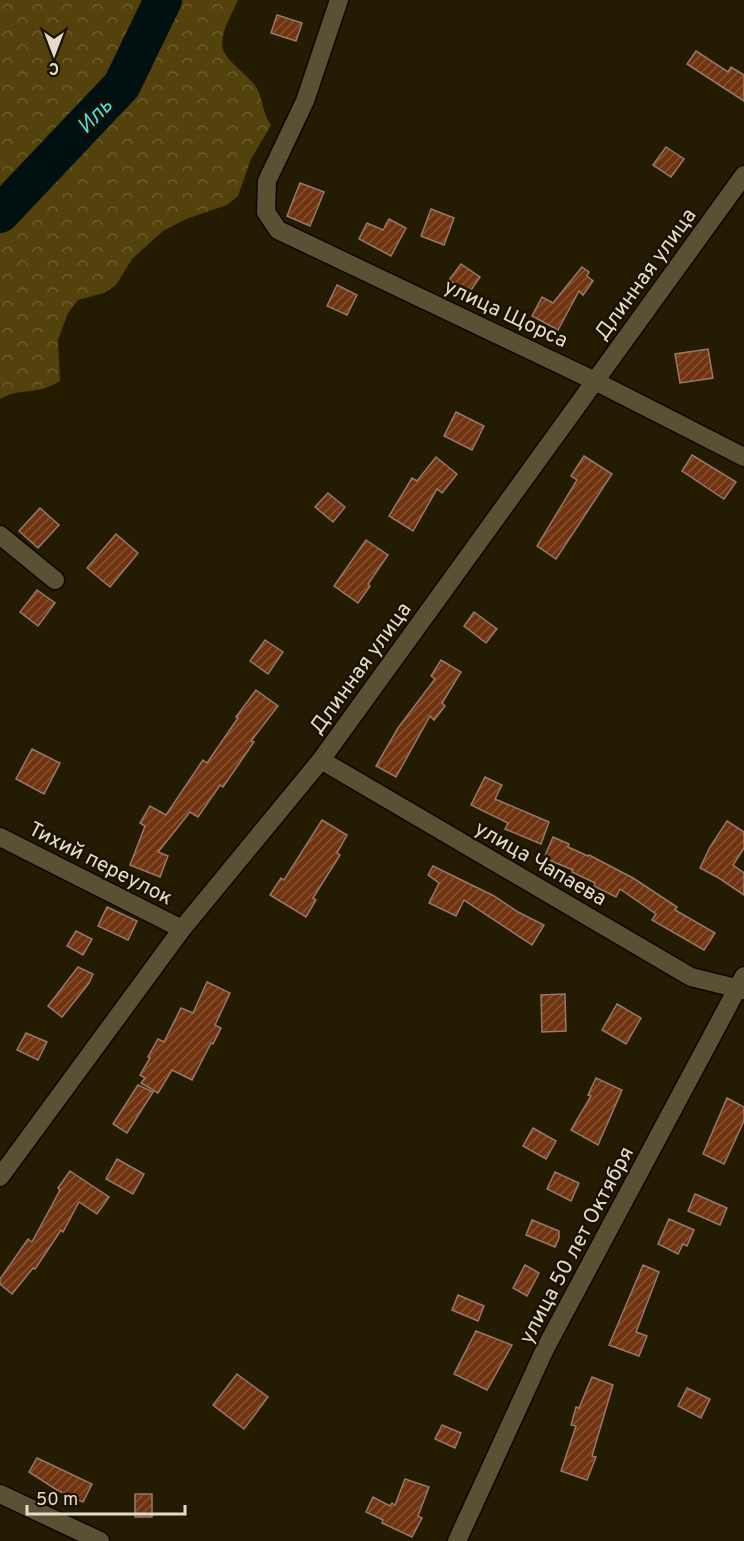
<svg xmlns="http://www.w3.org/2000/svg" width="744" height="1541" font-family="Overpass,sans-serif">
  <defs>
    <pattern id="forest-crowns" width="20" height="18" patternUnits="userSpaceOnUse" patternTransform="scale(1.5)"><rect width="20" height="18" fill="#53420b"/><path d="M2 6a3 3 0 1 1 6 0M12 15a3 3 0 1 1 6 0" fill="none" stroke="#6b5d2d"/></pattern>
    <pattern id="building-hatch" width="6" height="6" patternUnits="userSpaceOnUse" patternTransform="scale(1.5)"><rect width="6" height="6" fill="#713410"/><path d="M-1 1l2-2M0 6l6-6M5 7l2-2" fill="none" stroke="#855132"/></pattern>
  </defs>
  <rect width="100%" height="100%" fill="#241c02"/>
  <path fill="url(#forest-crowns)" d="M0,0h238c-6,14 -21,37 -14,52 6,12 24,23 32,35 8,13 5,24 15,38l-20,34 -13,37 -11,9 -41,14 -23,12 -31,28 -16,26 -12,8 -26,7 -10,13 -10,27 2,41c-23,15 -40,6 -60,18z"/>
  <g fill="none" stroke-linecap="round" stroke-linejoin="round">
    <path stroke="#011011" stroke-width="38" d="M0,214l122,-129 41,-85"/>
  </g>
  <g fill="url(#building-hatch)" stroke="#96796a" stroke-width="1.5">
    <path d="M277,15l25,8 -6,18 -25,-8z"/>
    <path d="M696,51l32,21 3,-5 13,8v26l-57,-37z"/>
    <path d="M666,147l18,12 -13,18 -18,-12z"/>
    <path d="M300,183l24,9 -14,34 -23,-10z"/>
    <path d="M431,209l23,9 -10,27 -23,-9z"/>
    <path d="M389,219l17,9 -15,28 -32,-17 8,-16 16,7z"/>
    <path d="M461,264l19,13 -11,16 -20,-13z"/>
    <path d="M582,267l7,5 -2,4 6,5 -10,14 -4,-4 -21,39 -26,-14 10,-19 11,6z"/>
    <path d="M337,285l20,10 -10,20 -20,-9z"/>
    <path d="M708,349l5,29 -33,5 -5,-29z"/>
    <path d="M456,412l28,14 -12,24 -28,-14z"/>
    <path d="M692,455l44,27 -12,17 -42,-28z"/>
    <path d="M584,456l28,18 -56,85 -19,-13 40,-66 -6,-4z"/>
    <path d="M436,457l21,17 -15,19 -5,-4 -24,42 -24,-15 23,-38 5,3z"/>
    <path d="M328,493l17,14 -12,15 -18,-15z"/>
    <path d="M40,508l19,17 -21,23 -19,-17z"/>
    <path d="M116,534l22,19 -28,34 -23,-19z"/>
    <path d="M366,540l22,15 -20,29 2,2 -12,17 -24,-17z"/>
    <path d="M37,590l18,13 -17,23 -18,-14z"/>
    <path d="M474,612l23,17 -11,14 -22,-17z"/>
    <path d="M265,640l18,12 -15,22 -18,-13z"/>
    <path d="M441,660l20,12 -19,31 3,3 -11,14 -4,-4 -34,61 -20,-11 22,-38 37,-49 -4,-3z"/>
    <path d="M256,690l22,16 -27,35 3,1 -31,45 -3,-2 -22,32 -8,-5 -32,40 10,4 -8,21 -30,-12 15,-39 -5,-3 10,-17 16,9 37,-55 4,3 31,-45 -2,-1z"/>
    <path d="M32,749l28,14 -16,31 -28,-15z"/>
    <path d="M485,777l17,8 -7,14 54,23 -8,22 -36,-15 3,-6 -37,-18z"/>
    <path d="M322,820l25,15 -10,18 3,2 -27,43 3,2 -10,17 -36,-22 11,-17 3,2z"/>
    <path d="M727,821l17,11v16l-11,17 11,8v22l-27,-18 -17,-9 10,-21z"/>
    <path d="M553,837l16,7 -1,3 20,9 1,-1 44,23 44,29 -2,3 40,23 -11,17 -52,-30 4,-6 -36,-25 -4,8 -22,-11 1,-3 -23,-11 1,-2 -29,-12z"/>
    <path d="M433,866l61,30 24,16 26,13 -12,20 -68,-45 -8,16 -27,-13 10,-20 -11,-8z"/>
    <path d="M107,907l30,14 -9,19 -30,-14z"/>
    <path d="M76,931l16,8 -9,16 -16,-9z"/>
    <path d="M78,967l15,7 -4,9 -27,34 -14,-11z"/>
    <path d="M207,982l23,11 -15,32 6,3 -8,16 -2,-1 -19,37 -20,-10 -14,23 -17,-10 4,-5 -5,-3 10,-17 -2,-1 10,-18 6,3 17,-34 12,5z"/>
    <path d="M565,994l1,37 -24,1 -1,-37z"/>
    <path d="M617,1004l24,14 -15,26 -24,-14z"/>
    <path d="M26,1033l21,9 -9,18 -21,-10z"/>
    <path d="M596,1078l26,12 -24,55 -27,-15 20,-34 -3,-1z"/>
    <path d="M138,1085l15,7 -26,41 -14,-9z"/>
    <path d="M727,1098l17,9v14l-20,43 -21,-10z"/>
    <path d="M533,1128l23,13 -10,18 -23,-13z"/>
    <path d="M117,1159l27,15 -11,20 -27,-15z"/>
    <path d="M70,1171l39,26 -12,17 -18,-12 -16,30 -2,-2 -26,39 -2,-1 -21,26 -12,-10v-5l28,-40 4,3 28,-52 -2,-2z"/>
    <path d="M555,1172l24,11 -8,18 -24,-12z"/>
    <path d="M695,1194l32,14 -7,17 -32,-14z"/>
    <path d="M669,1219l25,11 -7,16 -4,-2 -5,10 -20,-10z"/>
    <path d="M532,1220l27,11v7l-4,9 -29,-12z"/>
    <path d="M525,1265l14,8 -12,23 -14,-8z"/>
    <path d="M643,1265l16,7 -23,60 11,4 -8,20 -30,-11z"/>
    <path d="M458,1295l26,11 -6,15 -26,-11z"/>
    <path d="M476,1331l36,14 -25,45 -33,-16z"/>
    <path d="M237,1374l31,23 -24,32 -31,-24z"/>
    <path d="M592,1377l21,8 -21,71 4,1 -9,23 -26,-9 15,-45 -5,-1 5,-18 3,1z"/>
    <path d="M687,1388l23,11 -9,19 -23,-12z"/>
    <path d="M442,1425l19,8 -6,15 -20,-9z"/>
    <path d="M37,1458l55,26 -9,18 -26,-12 -28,-18z"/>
    <path d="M405,1479l24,8 -11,29 4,2 -10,19 -30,-14 1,-3 -17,-8 7,-15 17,9 2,-3 3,2z"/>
    <rect x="135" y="1494" width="17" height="23"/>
  </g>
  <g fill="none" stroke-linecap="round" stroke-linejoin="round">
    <defs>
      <g id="minor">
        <path d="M339,0l-34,101 -38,80 -1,31 12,18 317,151 149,76"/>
        <path d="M0,535l55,45"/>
        <path d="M321,760l370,217 53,13"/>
        <path d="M0,837l182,92"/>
        <path d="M0,1177l182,-248 139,-169 423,-585"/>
        <path d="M0,1494l100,47"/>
        <path d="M457,1541l88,-192 199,-373"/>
      </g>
    </defs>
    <use href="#minor" stroke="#0d0600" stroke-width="21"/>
    <use href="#minor" stroke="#5a5135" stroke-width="18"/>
  </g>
  <g text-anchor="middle" stroke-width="5" stroke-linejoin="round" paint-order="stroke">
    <g font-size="21" fill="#e2dccd" stroke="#1b1200">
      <text transform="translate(645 274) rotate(-54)" y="7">Длинная улица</text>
      <text transform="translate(506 313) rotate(25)" y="7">улица Щорса</text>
      <text transform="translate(360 668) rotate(-54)" y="7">Длинная улица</text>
      <text transform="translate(101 863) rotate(27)" y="7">Тихий переулок</text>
      <text transform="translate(541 863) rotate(30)" y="7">улица Чапаева</text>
      <text transform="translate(576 1245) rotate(-62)" y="7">улица 50 лет Октября</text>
    </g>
    <g font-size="22" font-style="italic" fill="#4adce3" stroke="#1b1200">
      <text transform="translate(94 115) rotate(-46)" y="8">Иль</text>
    </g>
  </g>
  <g transform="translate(54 54) rotate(180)" stroke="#1b1200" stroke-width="4.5" paint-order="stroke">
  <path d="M0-4.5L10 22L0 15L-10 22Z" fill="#e2dccd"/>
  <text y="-9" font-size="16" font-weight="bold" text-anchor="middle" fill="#e2dccd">С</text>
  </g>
  <path d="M27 1505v9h158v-9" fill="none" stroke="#e2dccd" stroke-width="3"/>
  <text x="36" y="1505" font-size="18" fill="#e2dccd" stroke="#1b1200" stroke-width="4.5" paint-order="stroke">50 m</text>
</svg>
